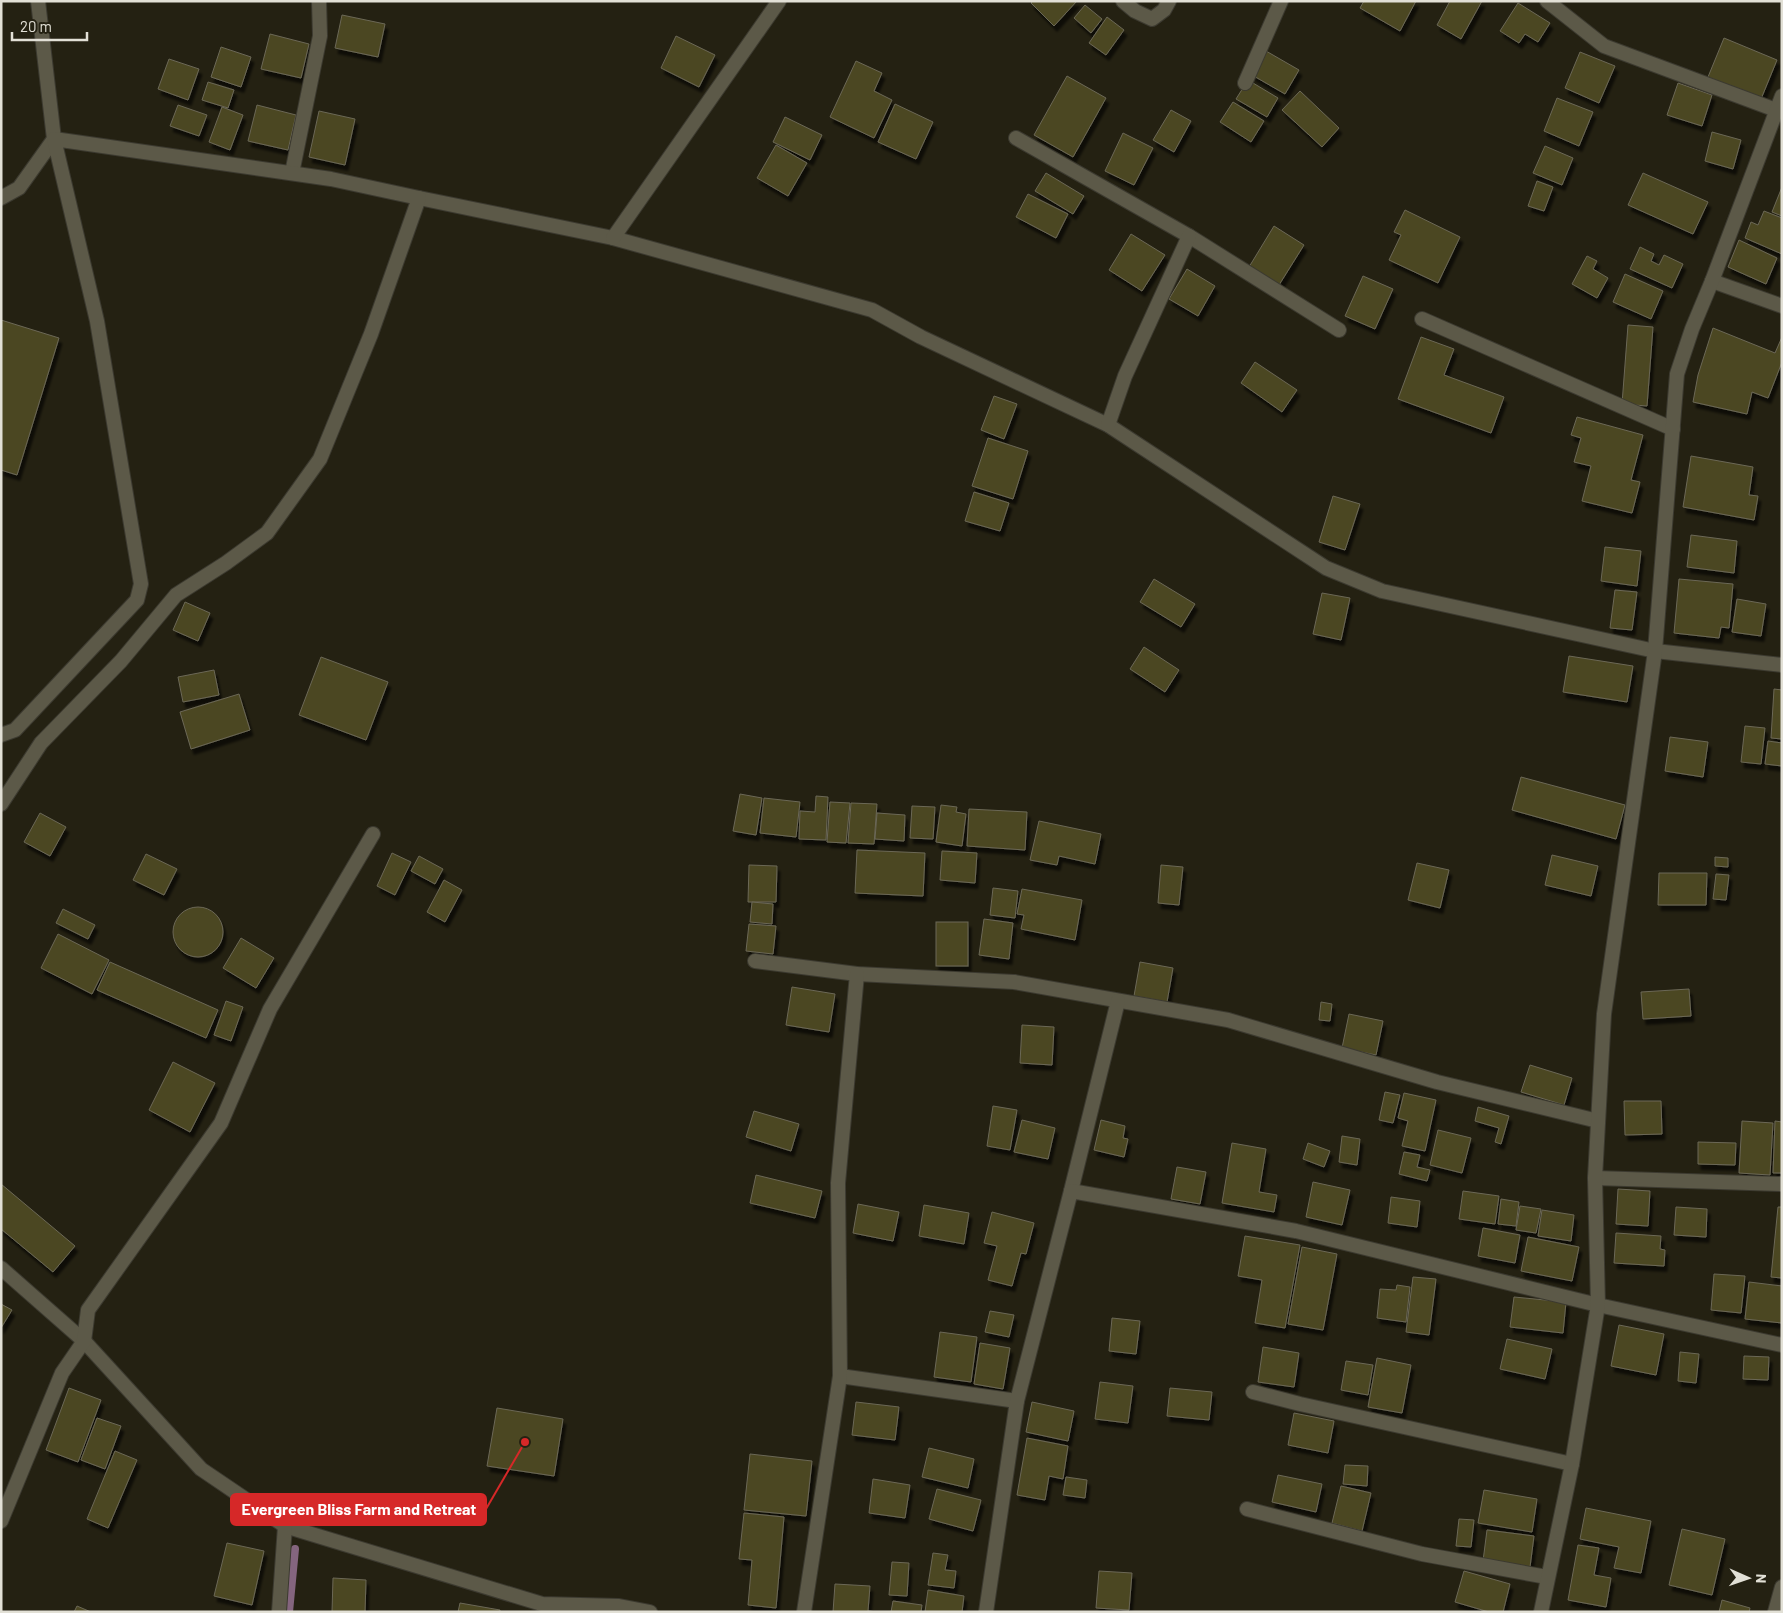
<svg xmlns="http://www.w3.org/2000/svg" width="1783" height="1613" font-family="Barlow,sans-serif">
  <defs>
    <filter id="shadow"><feDropShadow dx="3" dy="5.5" stdDeviation="1" flood-color="#0009"/></filter>
  </defs>
  <rect width="100%" height="100%" fill="#242112"/>
  <g fill="none" stroke-linecap="round" stroke-linejoin="round">
    <path stroke="#84657e" stroke-width="8" d="M289,1612l6,-63"/>
  </g>
  <g fill="#4c4622" stroke="#6b6856" filter="url(#shadow)">
    <path d="M1033,1h44l-23,25 -23,-23z"/>
    <path d="M1364,1h52l-16,30 -40,-23z"/>
    <path d="M1450,1h32l-21,38 -24,-14z"/>
    <path d="M1518,3l32,20 -12,19 -13,-8 -6,9 -19,-12z"/>
    <path d="M1085,5l17,14 -11,14 -17,-15z"/>
    <path d="M342,15l43,9 -7,33 -43,-9z"/>
    <path d="M1107,17l17,13 -18,25 -17,-12z"/>
    <path d="M270,34l39,10 -8,34 -40,-9z"/>
    <path d="M676,36l39,19 -16,32 -38,-19z"/>
    <path d="M1724,38l53,22 -16,39 -53,-22z"/>
    <path d="M221,47l30,10 -10,30 -30,-10z"/>
    <path d="M1266,51l33,19 -14,24 -33,-19z"/>
    <path d="M1580,52l35,14 -16,37 -34,-15z"/>
    <path d="M169,59l30,10 -11,31 -30,-11z"/>
    <path d="M856,61l26,12 -8,18 18,9 -18,38 -44,-21z"/>
    <path d="M1067,76l39,22 -33,59 -39,-22z"/>
    <path d="M1248,80l30,18 -11,19 -31,-18z"/>
    <path d="M208,82l26,8 -6,18 -26,-8z"/>
    <path d="M1678,83l34,12 -10,31 -35,-11z"/>
    <path d="M1300,91l39,37 -17,19 -40,-37z"/>
    <path d="M1557,98l36,14 -14,34 -35,-15z"/>
    <path d="M1233,102l31,19 -13,21 -31,-20z"/>
    <path d="M895,104l38,18 -17,37 -38,-17z"/>
    <path d="M178,105l29,10 -8,21 -29,-10z"/>
    <path d="M257,105l39,10 -8,35 -40,-9z"/>
    <path d="M222,107l21,8 -13,35 -21,-8z"/>
    <path d="M1171,110l20,11 -17,31 -21,-12z"/>
    <path d="M319,111l36,8 -10,46 -36,-8z"/>
    <path d="M785,117l37,18 -12,25 -37,-18z"/>
    <path d="M1712,132l29,8 -8,29 -28,-8z"/>
    <path d="M1123,133l30,15 -19,37 -29,-14z"/>
    <path d="M776,145l31,18 -19,33 -31,-18z"/>
    <path d="M1545,146l28,12 -11,27 -29,-12z"/>
    <path d="M1046,173l38,23 -11,18 -38,-23z"/>
    <path d="M1643,173l65,29 -15,32 -65,-29z"/>
    <path d="M1537,181l16,6 -9,24 -16,-5z"/>
    <path d="M1782,187v29l-10,-4z"/>
    <path d="M1028,194l40,20 -12,24 -40,-21z"/>
    <path d="M1405,210l55,27 -22,46 -49,-23 12,-25 -7,-3z"/>
    <path d="M1764,211l18,7v36l-37,-16 6,-16 7,3z"/>
    <path d="M1274,226l30,19 -25,40 -30,-18z"/>
    <path d="M1131,234l34,21 -23,36 -33,-21z"/>
    <path d="M1739,240l38,18 -11,26 -38,-17z"/>
    <path d="M1640,247l14,7 -3,7 8,4 5,-10 19,9 -11,24 -42,-19z"/>
    <path d="M1587,256l10,5 -4,8 15,9 -11,20 -25,-14z"/>
    <path d="M1187,269l28,17 -17,30 -29,-17z"/>
    <path d="M1625,274l38,17 -12,28 -38,-17z"/>
    <path d="M1363,276l30,13 -18,40 -30,-13z"/>
    <path d="M1,320l58,18 -42,137 -16,-5z"/>
    <path d="M1628,325l25,2 -6,79 -25,-2z"/>
    <path d="M1713,328l62,25 7,-16v25l-14,36 -16,-6 -5,22 -54,-12 5,-27z"/>
    <path d="M1421,337l33,12 -10,26 60,22 -13,36 -93,-34z"/>
    <path d="M1255,362l42,28 -15,22 -41,-29z"/>
    <path d="M994,396l23,8 -13,35 -23,-9z"/>
    <path d="M1577,417l66,18 -12,45 9,2 -8,31 -50,-12 9,-35 -17,-4 7,-24 -10,-3z"/>
    <path d="M988,438l40,13 -15,48 -41,-13z"/>
    <path d="M1691,456l62,11 -4,28 9,1 -4,24 -71,-13z"/>
    <path d="M974,492l35,11 -9,28 -35,-10z"/>
    <path d="M1333,496l27,8 -15,46 -26,-8z"/>
    <path d="M1691,535l46,6 -3,32 -47,-6z"/>
    <path d="M1605,547l36,4 -4,35 -36,-5z"/>
    <path d="M1154,579l41,25 -14,23 -41,-25z"/>
    <path d="M1679,579l54,5 -4,44 -8,-1 -2,11 -45,-5z"/>
    <path d="M1615,590l22,2 -5,38 -22,-2z"/>
    <path d="M1322,593l28,5 -9,42 -28,-6z"/>
    <path d="M1737,599l29,5 -5,32 -29,-4z"/>
    <path d="M185,602l25,11 -12,28 -25,-11z"/>
    <path d="M1144,647l35,23 -14,22 -35,-23z"/>
    <path d="M1569,656l64,10 -6,36 -64,-10z"/>
    <path d="M321,657l67,25 -22,58 -67,-25z"/>
    <path d="M214,670l5,25 -36,7 -5,-25z"/>
    <path d="M1774,689l8,1v49l-11,-1z"/>
    <path d="M239,694l11,36 -59,19 -11,-37z"/>
    <path d="M1745,726l20,2 -4,36 -20,-2z"/>
    <path d="M1670,737l38,5 -5,35 -38,-6z"/>
    <path d="M1768,741l14,2v23l-17,-2z"/>
    <path d="M1521,777l104,28 -9,34 -104,-29z"/>
    <path d="M740,794l22,4 -6,37 -23,-4z"/>
    <path d="M816,796l12,1 -2,43 -27,-1 1,-28 15,1z"/>
    <path d="M764,798l36,4 -4,35 -36,-4z"/>
    <path d="M830,802l20,1 -4,40 -19,-1z"/>
    <path d="M851,803l26,1 -3,40 -26,-1z"/>
    <path d="M941,805l16,2 -1,5 10,2 -4,32 -26,-4z"/>
    <path d="M912,806l23,1 -2,32 -23,-1z"/>
    <path d="M969,809l58,3 -2,38 -58,-4z"/>
    <path d="M40,813l26,14 -16,29 -26,-14z"/>
    <path d="M877,813l28,2 -1,26 -29,-2z"/>
    <path d="M1039,821l62,13 -6,30 -36,-8 -2,9 -27,-5z"/>
    <path d="M857,850l68,3 -2,43 -68,-3z"/>
    <path d="M942,851l35,2 -2,30 -35,-3z"/>
    <path d="M392,853l19,9 -16,33 -18,-9z"/>
    <path d="M146,854l31,15 -13,26 -31,-15z"/>
    <path d="M1552,855l46,11 -7,30 -46,-11z"/>
    <path d="M419,856l24,13 -8,15 -24,-13z"/>
    <path d="M1715,857l13,1v9l-13,-1z"/>
    <path d="M1417,863l32,7 -9,38 -32,-8z"/>
    <path d="M749,865l28,1 -1,36h-28z"/>
    <path d="M1161,865l22,2 -4,38 -21,-2z"/>
    <path d="M1659,873h48l-1,32h-48z"/>
    <path d="M1716,874l13,1 -3,25 -13,-1z"/>
    <path d="M444,880l18,10 -17,32 -18,-10z"/>
    <path d="M993,888l25,3 -3,27 -25,-3z"/>
    <path d="M1022,889l60,11 -7,40 -54,-11 3,-14 -7,-1z"/>
    <path d="M752,902l21,2 -1,20 -22,-2z"/>
    <circle cx="198" cy="932" r="25"/>
    <path d="M63,909l32,16 -7,14 -32,-16z"/>
    <path d="M984,919l29,4 -4,36 -30,-4z"/>
    <rect x="936" y="922" width="32" height="44"/>
    <path d="M749,924l27,2 -3,28 -27,-3z"/>
    <path d="M58,934l51,26 -17,34 -51,-26z"/>
    <path d="M241,938l33,20 -18,30 -33,-20z"/>
    <path d="M110,962l108,48 -12,28 -109,-48z"/>
    <path d="M1140,962l33,6 -6,34 -33,-6z"/>
    <path d="M792,987l43,7 -6,38 -43,-7z"/>
    <path d="M1689,989l2,27 -48,3 -2,-27z"/>
    <path d="M226,1001l17,6 -12,34 -17,-6z"/>
    <path d="M1321,1002l11,2 -2,17 -11,-1z"/>
    <path d="M1349,1014l34,7 -7,34 -34,-7z"/>
    <path d="M1022,1025l32,2 -2,38 -32,-2z"/>
    <path d="M173,1062l42,21 -25,49 -41,-22z"/>
    <path d="M1530,1065l42,13 -8,27 -43,-13z"/>
    <path d="M1385,1092l15,3 -7,28 -14,-3z"/>
    <path d="M1404,1093l32,7 -11,51 -23,-5 6,-25 -10,-3z"/>
    <path d="M1624,1101h37l1,33 -37,1z"/>
    <path d="M993,1106l24,4 -7,40 -23,-4z"/>
    <path d="M1478,1107l31,9 -8,28 -6,-2 4,-14 -24,-7z"/>
    <path d="M754,1111l45,13 -8,27 -45,-14z"/>
    <path d="M1022,1120l33,8 -7,31 -34,-7z"/>
    <path d="M1101,1120l24,6 -2,12 5,1 -4,18 -30,-7z"/>
    <path d="M1742,1121l31,2 -3,52 -31,-2z"/>
    <path d="M1775,1121l7,1v51h-9z"/>
    <path d="M1438,1130l33,8 -9,35 -32,-8z"/>
    <path d="M1342,1136l18,3 -3,26 -18,-3z"/>
    <path d="M1698,1142l38,1 -1,22 -37,-1z"/>
    <path d="M1232,1143l34,6 -7,43 18,3 -3,17 -52,-9z"/>
    <path d="M1308,1143l22,8 -6,16 -21,-8z"/>
    <path d="M1404,1152l16,3 -3,12 13,3 -3,11 -28,-7z"/>
    <path d="M1177,1167l29,5 -6,32 -29,-5z"/>
    <path d="M756,1175l66,16 -7,27 -65,-15z"/>
    <path d="M1313,1182l37,8 -8,35 -36,-8z"/>
    <path d="M1,1184l74,62 -22,26 -52,-43z"/>
    <path d="M1618,1189l32,2 -2,35 -32,-2z"/>
    <path d="M1463,1191l36,5 -4,28 -36,-5z"/>
    <path d="M1391,1197l29,4 -3,26 -29,-4z"/>
    <path d="M1501,1199l18,3 -3,24 -18,-2z"/>
    <path d="M858,1204l41,8 -6,29 -40,-8z"/>
    <path d="M924,1205l45,8 -5,31 -45,-8z"/>
    <path d="M1520,1206l21,3 -5,24 -20,-3z"/>
    <path d="M1676,1207l31,2 -1,28 -32,-2z"/>
    <path d="M1778,1207h4v71l-11,-1z"/>
    <path d="M1542,1210l32,5 -3,26 -33,-5z"/>
    <path d="M992,1212l42,11 -8,31 -5,-1 -9,33 -24,-6 9,-34 -13,-3z"/>
    <path d="M1483,1228l37,7 -5,28 -37,-7z"/>
    <path d="M1616,1233l45,3 -1,13 5,1 -1,16 -50,-3z"/>
    <path d="M1245,1236l55,9 -15,83 -30,-5 7,-43 -24,-4z"/>
    <path d="M1528,1237l51,10 -7,34 -51,-10z"/>
    <path d="M1302,1247l35,7 -14,76 -35,-6z"/>
    <path d="M1714,1274l31,2 -4,37 -30,-3z"/>
    <path d="M1413,1277l23,2 -7,56 -23,-3z"/>
    <path d="M1749,1282l33,4v37l-37,-4z"/>
    <path d="M1397,1285l13,2 -4,35 -29,-4 3,-29 16,1z"/>
    <path d="M1514,1297l52,5 -3,31 -53,-6z"/>
    <path d="M1,1304l11,6 -11,18z"/>
    <path d="M990,1311l24,4 -5,22 -24,-5z"/>
    <path d="M1112,1318l28,3 -4,33 -27,-3z"/>
    <path d="M1619,1325l45,9 -8,41 -45,-9z"/>
    <path d="M940,1332l37,5 -6,45 -37,-5z"/>
    <path d="M1507,1339l45,10 -7,30 -45,-10z"/>
    <path d="M980,1343l30,5 -7,41 -29,-5z"/>
    <path d="M1263,1347l36,6 -5,34 -36,-5z"/>
    <path d="M1680,1352l19,2 -3,29 -18,-2z"/>
    <path d="M1744,1356l25,1 -1,23 -25,-1z"/>
    <path d="M1377,1358l34,7 -9,48 -34,-6z"/>
    <path d="M1346,1361l27,4 -5,30 -27,-5z"/>
    <path d="M1100,1382l33,4 -5,37 -33,-4z"/>
    <path d="M69,1388l32,12 -23,62 -32,-12z"/>
    <path d="M1170,1388l42,4 -3,28 -42,-4z"/>
    <path d="M856,1402l43,5 -4,33 -43,-5z"/>
    <path d="M1032,1402l42,9 -6,30 -42,-9z"/>
    <path d="M497,1408l66,11 -9,57 -67,-10z"/>
    <path d="M1294,1413l40,8 -6,32 -40,-8z"/>
    <path d="M97,1418l24,8 -16,43 -24,-9z"/>
    <path d="M1027,1438l41,8 -5,33 -14,-3 -4,24 -28,-5z"/>
    <path d="M929,1448l45,11 -6,29 -46,-11z"/>
    <path d="M115,1451l22,9 -29,68 -21,-9z"/>
    <path d="M750,1454l62,7 -6,55 -62,-6z"/>
    <path d="M1345,1465l23,1 -1,20 -24,-2z"/>
    <path d="M1278,1475l44,9 -6,28 -44,-10z"/>
    <path d="M1066,1477l21,3 -2,18 -22,-3z"/>
    <path d="M873,1479l37,6 -5,33 -36,-5z"/>
    <path d="M1341,1486l30,7 -9,38 -30,-8z"/>
    <path d="M937,1489l44,11 -8,31 -44,-12z"/>
    <path d="M1484,1490l53,9 -5,33 -54,-9z"/>
    <path d="M1586,1508l65,13 -10,52 -27,-5 5,-21 -39,-8z"/>
    <path d="M744,1513l40,4 -8,91 -28,-3 4,-45 -13,-1z"/>
    <path d="M1459,1519l15,1 -3,27 -15,-1z"/>
    <path d="M1682,1529l43,10 -13,56 -43,-10z"/>
    <path d="M1487,1530l47,6 -4,31 -47,-6z"/>
    <path d="M227,1543l37,8 -12,54 -38,-9z"/>
    <path d="M1578,1545l21,3 -5,27 17,3 -5,29 -38,-7z"/>
    <path d="M933,1553l15,2 -3,15 11,1 -2,17 -26,-3z"/>
    <path d="M892,1562l17,1 -2,33 -18,-1z"/>
    <path d="M1099,1571l33,2 -3,37 -33,-2z"/>
    <path d="M1464,1571l46,13 -7,28h-14l-34,-10z"/>
    <path d="M333,1578l33,2 -1,32h-33z"/>
    <path d="M835,1584l35,2 -2,25 10,1h-45z"/>
    <path d="M928,1590l36,6 -2,16h-37z"/>
    <path d="M1722,1600l28,8 -1,4h-30z"/>
    <path d="M893,1601l29,4 -1,7h-30z"/>
    <path d="M460,1603l40,7v2h-42z"/>
    <path d="M77,1606l14,6h-17z"/>
  </g>
  <g fill="none" stroke-linecap="round" stroke-linejoin="round">
    <defs>
      <g id="minor">
        <path d="M1123,1l12,10 17,8 12,-9 5,-9"/>
        <path d="M1547,1l57,45 172,64"/>
        <path d="M1245,83l36,-82"/>
        <path d="M1016,138l173,98 150,94"/>
        <path d="M292,173l28,-137 -1,-35"/>
        <path d="M1,198l18,-10 35,-49 -16,-138"/>
        <path d="M419,198l194,40 259,72 49,27 187,88 218,143 56,23 273,60 127,14"/>
        <path d="M613,238l166,-237"/>
        <path d="M1712,281l70,25"/>
        <path d="M1422,319l251,110"/>
        <path d="M1108,425l17,-49 64,-140"/>
        <path d="M1,735l14,-5 122,-130 4,-16 -44,-263 -43,-182 277,40 88,19 -48,136 -51,125 -53,74 -41,30 -50,32 -55,66 -80,82 -40,61"/>
        <path d="M755,961l102,13 157,8 214,38 209,62 161,39"/>
        <path d="M1595,1178l187,6"/>
        <path d="M1071,1191l47,-190"/>
        <path d="M1,1268l83,73 117,128 84,57 257,78 77,2 31,6"/>
        <path d="M840,1376l177,25"/>
        <path d="M1253,1392l47,12 272,60"/>
        <path d="M1247,1509l175,45 125,23"/>
        <path d="M1,1521l61,-148 22,-32 4,-31 133,-187 49,-114 103,-175"/>
        <path d="M279,1612l6,-86"/>
        <path d="M804,1612l36,-236 -2,-193 19,-209"/>
        <path d="M986,1612l31,-211 54,-210 225,40 302,74 184,40"/>
        <path d="M1541,1612l31,-148 26,-159 -3,-127 9,-164 51,-363 22,-277 15,-45 20,-48 70,-185"/>
        <path d="M1775,1612l7,-25"/>
      </g>
    </defs>
    <use href="#minor" stroke="#3c3a30" stroke-width="16"/>
    <use href="#minor" stroke="#5c5948" stroke-width="14"/>
  </g>
  <path fill="none" stroke="#d62828" stroke-width="2" d="M525 1442L486 1509"/>
  <circle fill="#d62828" stroke="#242112" stroke-width="2" cx="525" cy="1442" r="5"/>
  <rect fill="#d62828" stroke="#d62828" stroke-width="2" x="231" y="1494" width="255" height="31" rx="5"/>
  <g font-size="16" text-anchor="middle" font-weight="bold" fill="#fff">
    <text x="359" y="1515">Evergreen Bliss Farm and Retreat</text>
  </g>
  <rect width="1783" height="1613" fill="none" stroke="#e2e0d6" stroke-width="5"/>
  <g transform="translate(1748 1578) rotate(92)" stroke="#242112" stroke-width="4" paint-order="stroke">
  <path d="M0-4L9 19L0 12L-9 19Z" fill="#e2e0d6"/>
  <text y="-8" font-size="14" font-weight="bold" text-anchor="middle" fill="#e2e0d6">N</text>
  </g>
  <path d="M12 32v8h75v-8" fill="none" stroke="#e2e0d6" stroke-width="2.5"/>
  <text x="20" y="32" font-size="15" fill="#e2e0d6" stroke="#242112" stroke-width="4" paint-order="stroke">20 m</text>
</svg>
